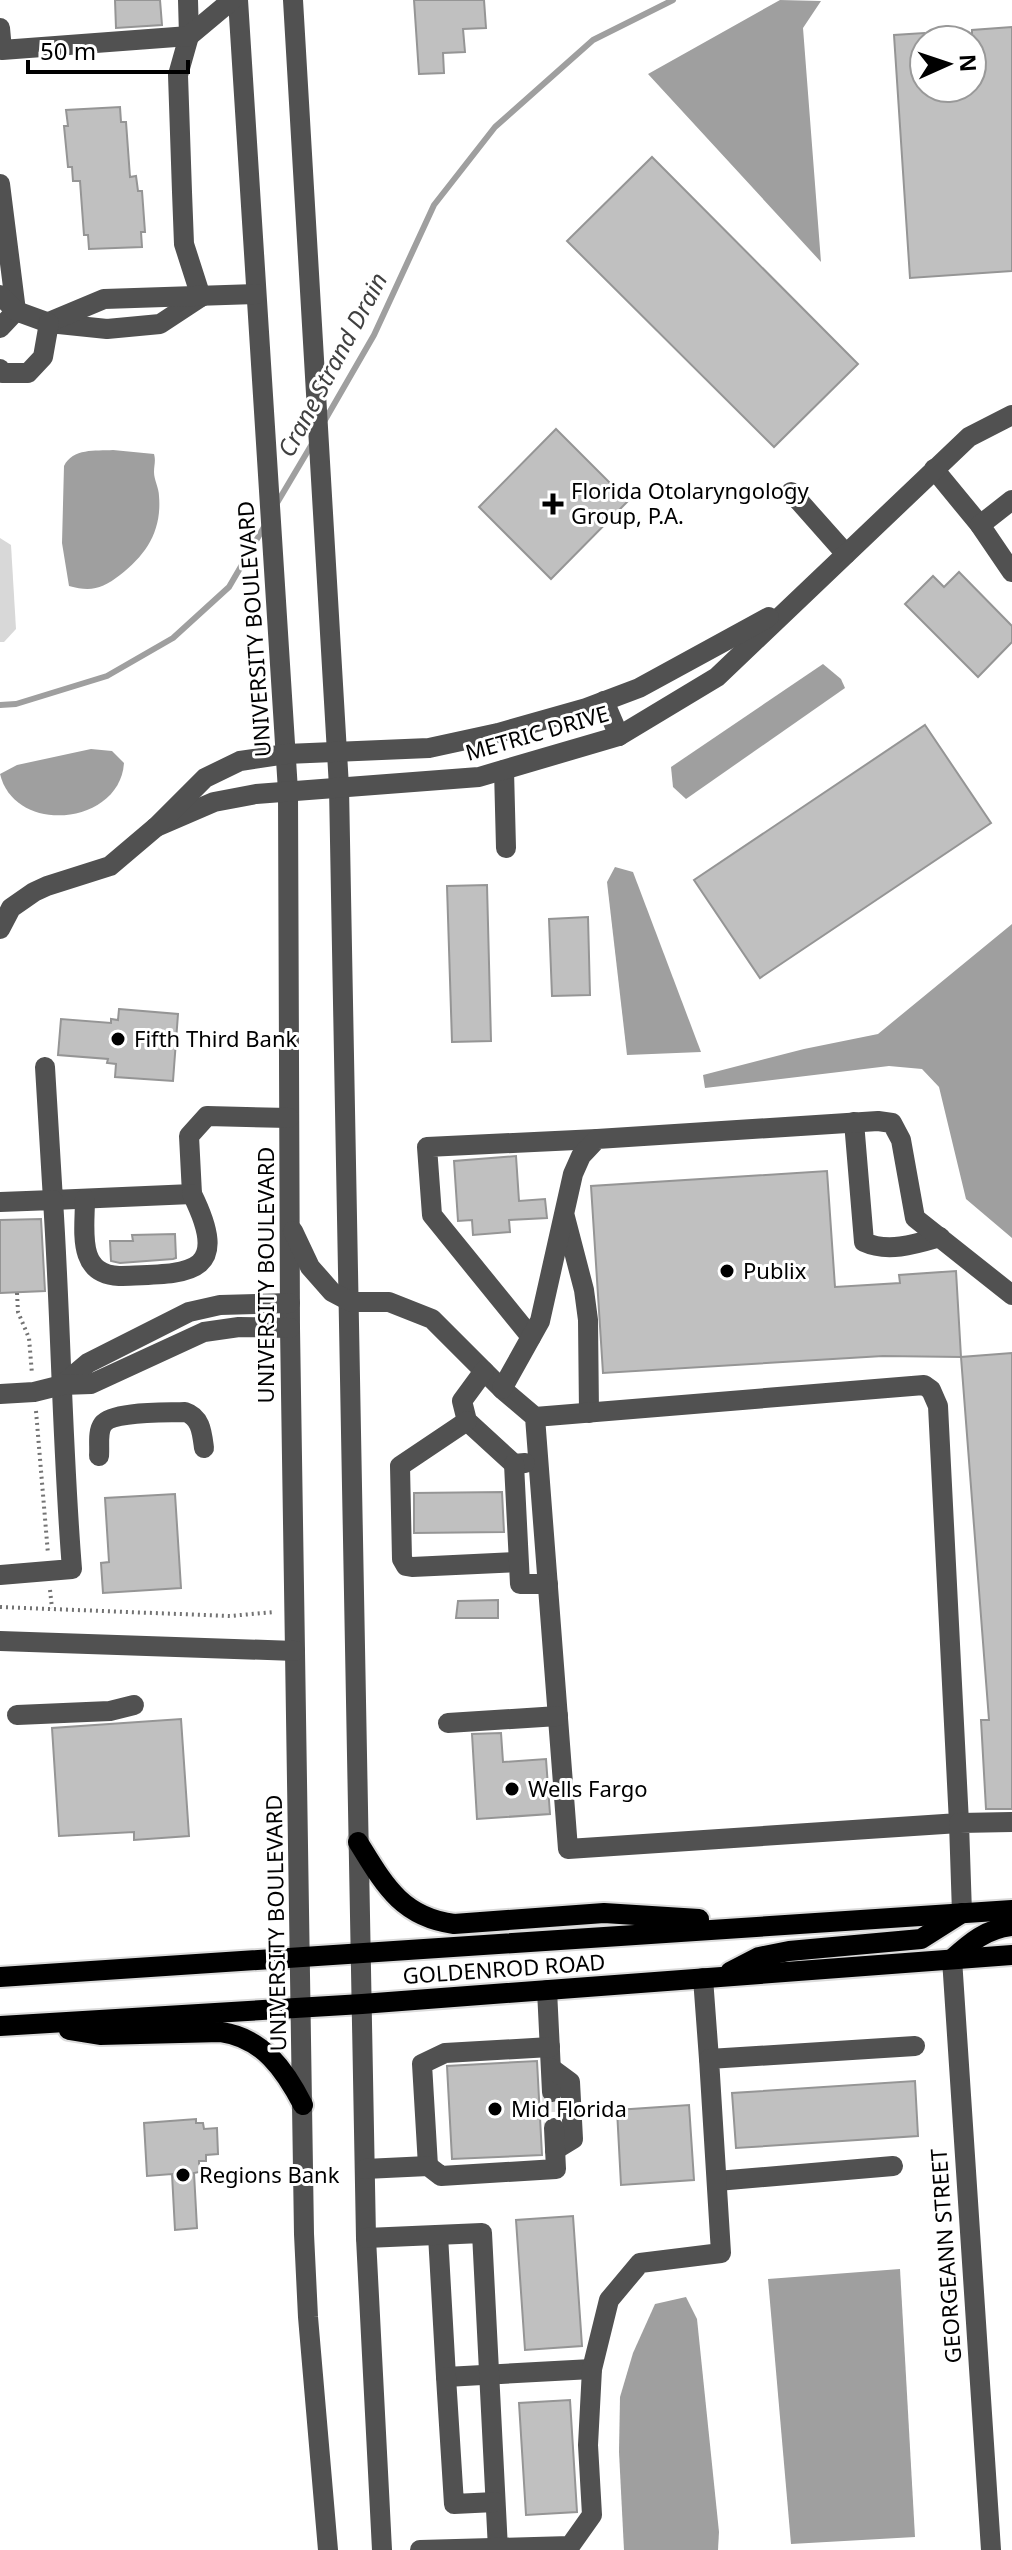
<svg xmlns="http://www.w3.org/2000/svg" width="1012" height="2550" font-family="'Noto Sans',sans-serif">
  <rect width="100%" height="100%" fill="#fff"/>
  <path fill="#d8d8d8" d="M0,538l11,7 5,84 -12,13h-4z"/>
  <g fill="#9f9f9f">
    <path d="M780,0l41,1 -18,27 18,234 -173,-188z"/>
    <path d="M113,450l41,4c2,7 0,11 0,18 0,8 5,16 5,24 3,35 -13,59 -39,79 -18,14 -29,17 -51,11l-7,-43 2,-77c9,-18 31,-15 49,-16z"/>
    <path d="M823,664l18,15 4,9 -159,111 -13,-12 -2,-20z"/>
    <path d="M91,749l21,2 12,12c-4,62 -109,73 -124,11l17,-9z"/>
    <path d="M615,867l18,5 68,180 -74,3 -20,-173z"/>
    <path d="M1012,924v314l-46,-39 -27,-112 -17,-18 -33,-3 -184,22 -2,-13 101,-26 74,-15z"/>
    <path d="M900,2269l15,268 -124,7 -23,-265z"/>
    <path d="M686,2297l11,22 22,213 -1,18h-94l-5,-98 1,-55 13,-44 22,-49z"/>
  </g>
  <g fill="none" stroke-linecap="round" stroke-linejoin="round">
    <g stroke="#9f9f9f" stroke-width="6">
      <path d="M325,420l49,-85 60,-130 61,-78 98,-87 80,-40"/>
      <path d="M277,503l35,-59"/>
      <path d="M0,705l16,-1 91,-28 66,-38 56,-51 35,-60"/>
    </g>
  </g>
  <g fill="#c0c0c0" stroke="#959595" stroke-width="2">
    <path d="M115,0h45l2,25 -46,3z"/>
    <path d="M414,0h70l2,28 -23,1 2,23 -22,1 1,20 -25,1z"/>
    <path d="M1012,27v244l-102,7 -16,-243 30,-2v55h48v-58z"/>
    <path d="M120,107l1,15h5l4,55 6,-1 2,15h4l3,41h-4l1,15 -53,2 -1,-14h-4l-4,-54h-7l-1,-14h-4l-4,-41h4l-2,-16z"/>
    <path d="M652,157l206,207 -84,83 -207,-206z"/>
    <path d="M556,429l72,72 -77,78 -72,-72z"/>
    <path d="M959,572l53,54v16l-34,35 -73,-73 28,-28 11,11z"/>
    <path d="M925,725l66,98 -231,155 -66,-98z"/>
    <path d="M487,885l4,156 -39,1 -5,-156z"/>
    <path d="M588,917l2,78 -38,1 -3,-77z"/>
    <path d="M119,1009l59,5 -5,67 -58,-4 1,-13 -9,-1 1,-4 -50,-4 3,-36 50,4v-4l7,1z"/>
    <path d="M516,1156l3,45 26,-2 2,19 -38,2 1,12 -37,3 -1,-15 -14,1 -4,-60z"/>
    <path d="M827,1171l8,116 65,-4 -1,-8 57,-4 5,86 -78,-1 -280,17 -12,-187z"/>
    <path d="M41,1219l4,72 -45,2v-73z"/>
    <path d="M175,1234l1,24 -3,1 -53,4 -9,-2 -1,-20h23l-1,-6z"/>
    <path d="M1012,1353v456h-26l-5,-89h8l-28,-363z"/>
    <path d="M502,1492l2,40 -90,1v-40z"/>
    <path d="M175,1494l6,94 -78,5 -2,-30 8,-1 -4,-64z"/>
    <path d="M498,1600v18h-42l2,-17z"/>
    <path d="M181,1719l8,117 -55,4v-8l-75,4 -7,-108z"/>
    <path d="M501,1733l2,29 43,-3 4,55 -73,5 -5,-85z"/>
    <path d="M537,2061l5,94 -90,4 -5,-93z"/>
    <path d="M915,2081l3,55 -182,12 -4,-55z"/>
    <path d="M689,2105l5,75 -73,5 -4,-75z"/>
    <path d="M196,2119v4h7l1,6 13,-1 1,26 -12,1v6h-7v11l-5,1 3,55 -22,2 -3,-56 -25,2 -3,-53z"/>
    <path d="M573,2216l9,130 -57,4 -9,-130z"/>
    <path d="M570,2400l7,112 -51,3 -7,-112z"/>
  </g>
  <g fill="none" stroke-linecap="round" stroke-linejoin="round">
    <path stroke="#d9d9d9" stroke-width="20" stroke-dasharray="20 10" stroke-linecap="butt" d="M552,2092l2,36"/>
    <defs>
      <g id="major">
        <path d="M358,1842c26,42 43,75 96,82l150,-11 95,6"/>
        <path d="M952,1959c19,-17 34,-30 60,-33"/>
        <path d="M730,1972l29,-15 30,-6 132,-12 41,-26"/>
        <path d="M0,1977l1012,-67"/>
        <path d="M0,2026l362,-22 650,-49"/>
        <path d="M69,2030l31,5 121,-3c42,6 64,38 82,73"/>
      </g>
    </defs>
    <use href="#major" stroke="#dbdbdb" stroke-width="24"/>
    <g stroke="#737373" stroke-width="4" stroke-dasharray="2 4" stroke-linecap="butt">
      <path d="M17,1293l1,19 11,26 3,36"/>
      <path d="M36,1411l12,143"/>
      <path d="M50,1590l2,18"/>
      <path d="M0,1607l230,9 44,-4"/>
    </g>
    <g stroke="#515151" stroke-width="20">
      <path d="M188,0l1,36 -11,39 4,117 2,52 17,53"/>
      <path d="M238,0l50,791 2,537 14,906 4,83 20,233"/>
      <path d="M293,0l46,787 27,1451 16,312"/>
      <path d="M0,28l2,22 187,-14 43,-36"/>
      <path d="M0,184l16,127 -16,17"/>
      <path d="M0,295l16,16 33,12 58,6 53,-5 41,-27"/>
      <path d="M49,322l55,-23 152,-5"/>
      <path d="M0,369l2,4h26l15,-16 6,-34"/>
      <path d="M934,469l46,56"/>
      <path d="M791,492l55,62"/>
      <path d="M1012,500l-32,25 32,47"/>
      <path d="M604,701l15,35"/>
      <path d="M504,770l2,78"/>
      <path d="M156,827l58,-25 42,-8 223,-17 140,-41 98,-59 252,-240 43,-22"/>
      <path d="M0,929l11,-21 23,-16 13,-6 63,-20 46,-39 49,-49 35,-17 46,-7 143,-6 69,-15 88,-25 53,-20 130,-71"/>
      <path d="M45,1067l8,133 139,-6 -3,-58 18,-20 82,2"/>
      <path d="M854,1122l10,120c24,11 52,2 76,-5"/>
      <path d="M85,1199c0,31 -9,75 34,77 66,-3 115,3 73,-82"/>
      <path d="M0,1202l53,-2c8,123 9,246 19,369l-72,6"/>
      <path d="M565,1217l19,73 4,30 1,93"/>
      <path d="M293,1231l17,36 22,25 19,10h38l43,17 70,70 33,28 389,-32 7,5 7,16 21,417 -391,26 -33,-432"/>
      <path d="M531,1337l-99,-122 -5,-68 170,-8"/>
      <path d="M484,1371l-22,30 5,20 47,43 11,-1"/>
      <path d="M62,1385l26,-22 101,-51 31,-7 70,-2"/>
      <path d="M502,1389l38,-68 33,-147 8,-18 16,-17 281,-18 14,2 9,17 14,78 97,77"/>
      <path d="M0,1394l34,-2 28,-7 29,-1 113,-52 35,-5 51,1"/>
      <path d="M467,1421l-67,45 2,93 4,7 6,1 106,-5"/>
      <path d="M99,1456c1,-10 -2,-24 4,-32 10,-13 64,-11 82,-12 16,5 17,21 19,36"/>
      <path d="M514,1464l6,120h28"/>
      <path d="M0,1641l295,10"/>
      <path d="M17,1715l93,-4 24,-6"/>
      <path d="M448,1723l110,-7"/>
      <path d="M962,1913l-3,-90 53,-1"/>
      <path d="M952,1959l39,591"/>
      <path d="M703,1978l6,81"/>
      <path d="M547,1990l5,102"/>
      <path d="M551,2068l19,14 3,57 -18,11"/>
      <path d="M428,2166l-6,-102 23,-11 105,-6"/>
      <path d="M365,2169l63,-3 13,10 115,-7 -2,-41"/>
      <path d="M717,2181l176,-15"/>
      <path d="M438,2235l8,142 146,-8"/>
      <path d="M366,2238l116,-5 16,316"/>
      <path d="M446,2377l8,127 41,-2"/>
      <path d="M420,2550l150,-4 22,-31 -4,-70 4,-76 17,-69 31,-37 81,-10 -12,-194 206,-13"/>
    </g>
    <use href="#major" stroke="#000" stroke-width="20"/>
  </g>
  <g fill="#000" stroke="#fff" stroke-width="3">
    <path d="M549 492h8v8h8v8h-8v8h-8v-8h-8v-8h8z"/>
    <circle cx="118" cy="1039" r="8"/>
    <circle cx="727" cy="1271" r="8"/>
    <circle cx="512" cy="1789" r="8"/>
    <circle cx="495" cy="2109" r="8"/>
    <circle cx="183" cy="2175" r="8"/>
  </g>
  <g text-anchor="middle" stroke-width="6" stroke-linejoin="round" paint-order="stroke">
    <g font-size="22" fill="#000" stroke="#fff" text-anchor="start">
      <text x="571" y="499">Florida Otolaryngology<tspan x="571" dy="25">Group, P.A.</tspan></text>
      <text x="134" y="1047">Fifth Third Bank</text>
      <text x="743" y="1279">Publix</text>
      <text x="528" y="1797">Wells Fargo</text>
      <text x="511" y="2117">Mid Florida</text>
      <text x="199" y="2183">Regions Bank</text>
    </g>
    <g font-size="22" fill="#000" stroke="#fff">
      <text transform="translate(254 629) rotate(-94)" y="8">UNIVERSITY BOULEVARD</text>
      <text transform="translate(537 733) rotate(-16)" y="8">METRIC DRIVE</text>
      <text transform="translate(266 1275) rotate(-90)" y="8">UNIVERSITY BOULEVARD</text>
      <text transform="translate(276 1923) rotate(-91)" y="8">UNIVERSITY BOULEVARD</text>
      <text transform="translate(504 1969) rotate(-4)" y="8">GOLDENROD ROAD</text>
      <text transform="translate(946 2256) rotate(-94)" y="8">GEORGEANN STREET</text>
    </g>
    <g font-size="24" font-style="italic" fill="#404040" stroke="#fff">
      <text transform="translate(333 365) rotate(-62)" y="8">Crane Strand Drain</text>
    </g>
  </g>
  <g transform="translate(948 64) rotate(87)"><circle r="38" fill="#ffffff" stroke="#999999" stroke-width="2"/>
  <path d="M0-6L14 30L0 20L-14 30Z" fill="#000000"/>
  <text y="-12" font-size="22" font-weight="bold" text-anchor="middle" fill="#000000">N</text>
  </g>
  <path d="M28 60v12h160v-12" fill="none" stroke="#000000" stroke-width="4"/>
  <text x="40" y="60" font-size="24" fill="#000000" stroke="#ffffff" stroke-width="6" paint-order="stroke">50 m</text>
</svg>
